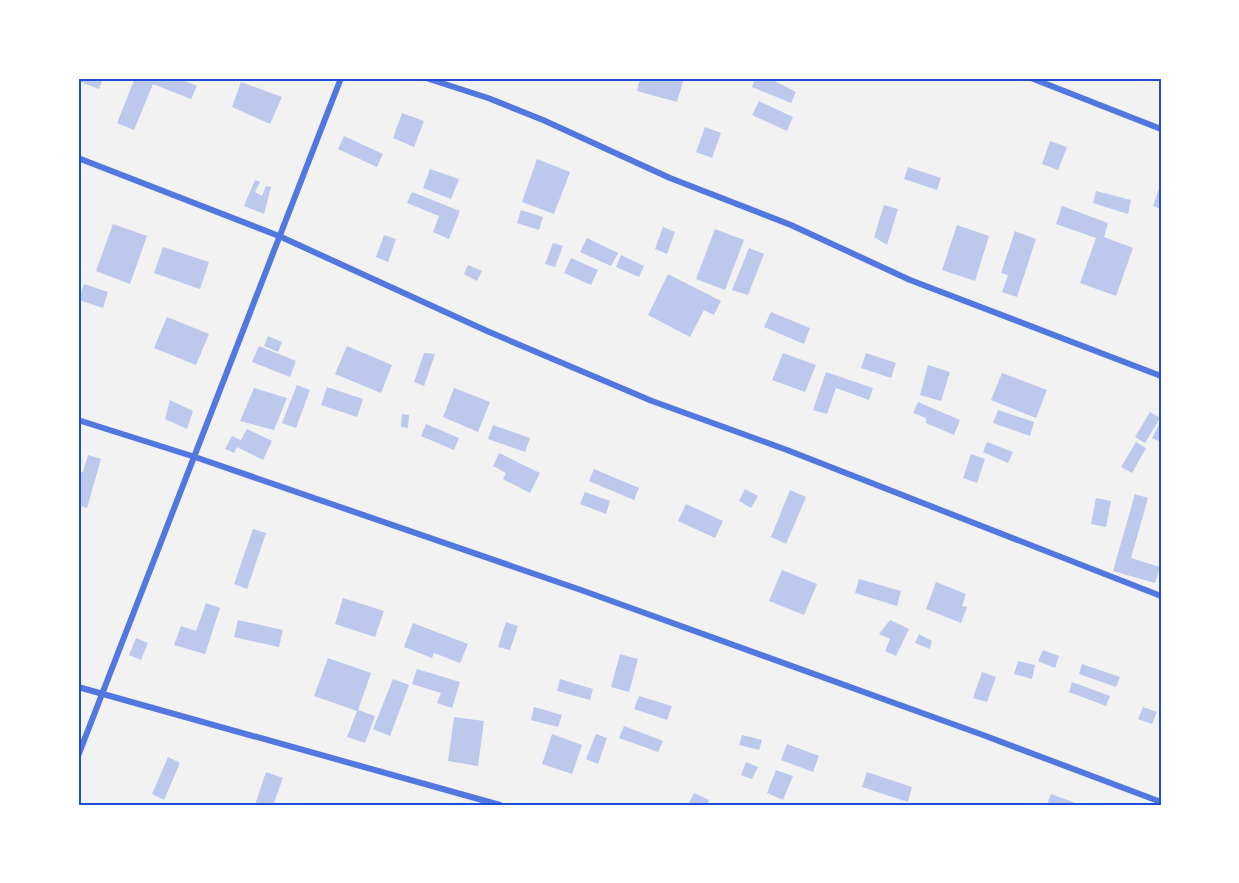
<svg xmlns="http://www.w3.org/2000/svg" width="1239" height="883" font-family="Mulish,sans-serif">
  <rect width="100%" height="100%" fill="#f2f2f2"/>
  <g fill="#bdc9ec">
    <path d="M78,78h25l-4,11 -21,-8z"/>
    <path d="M135,78h43l19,8 -6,13 -38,-15 -19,46 -17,-7z"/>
    <path d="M640,78h44l-7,24 -40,-11z"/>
    <path d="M755,78h14l27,14 -5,11 -39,-16z"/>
    <path d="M241,82l41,15 -12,27 -38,-17z"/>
    <path d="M759,101l34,16 -6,14 -35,-16z"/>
    <path d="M402,113l22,8 -10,26 -21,-9z"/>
    <path d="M705,127l16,6 -9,25 -16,-6z"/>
    <path d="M344,136l39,18 -6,13 -39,-18z"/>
    <path d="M1050,141l17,6 -9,23 -16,-6z"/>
    <path d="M537,159l33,13 -16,42 -32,-12z"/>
    <path d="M908,167l33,11 -4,12 -33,-11z"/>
    <path d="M430,169l29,10 -8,20 -28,-11z"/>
    <path d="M255,180l5,2 -5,10 7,4 4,-10 5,1 -7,27 -20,-8z"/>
    <path d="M1161,183v26l-8,-3z"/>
    <path d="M1096,191l35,9 -3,14 -35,-11z"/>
    <path d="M412,192l48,19 -11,28 -16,-7 6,-16 -32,-13z"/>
    <path d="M884,205l14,4 -11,36 -13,-8z"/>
    <path d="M1062,206l46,17 -4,14 29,11 -17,48 -36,-13 16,-45 -40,-14z"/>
    <path d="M521,210l22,7 -4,13 -22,-7z"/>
    <path d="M113,224l34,12 -17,48 -34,-13z"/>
    <path d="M957,225l32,11 -14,45 -33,-11z"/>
    <path d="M663,227l12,5 -8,22 -12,-5z"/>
    <path d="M715,229l29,11 -19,50 -29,-11z"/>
    <path d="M1015,231l21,8 -19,58 -15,-5 6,-17 -7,-2z"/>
    <path d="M384,235l12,4 -8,23 -12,-5z"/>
    <path d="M587,238l31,15 -7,13 -31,-14z"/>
    <path d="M553,243l10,3 -8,21 -10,-3z"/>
    <path d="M163,247l46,15 -9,27 -46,-16z"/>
    <path d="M749,248l15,6 -16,41 -16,-5z"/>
    <path d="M621,255l23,11 -5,11 -23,-10z"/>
    <path d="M571,258l27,12 -7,15 -27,-12z"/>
    <path d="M468,265l14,6 -5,10 -13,-7z"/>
    <path d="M668,274l53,27 -7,14 -10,-5 -14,27 -42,-22z"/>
    <path d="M84,284l24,8 -5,16 -24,-8z"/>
    <path d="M771,312l39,16 -6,16 -40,-17z"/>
    <path d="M167,317l42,17 -13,31 -42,-17z"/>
    <path d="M268,336l14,6 -4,10 -14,-6z"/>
    <path d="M259,346l37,15 -6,16 -38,-15z"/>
    <path d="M347,346l45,19 -11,28 -46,-19z"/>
    <path d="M424,353l11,1 -11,32 -10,-4z"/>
    <path d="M783,353l33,12 -11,27 -33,-12z"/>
    <path d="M866,353l30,10 -5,15 -30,-10z"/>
    <path d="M928,365l22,7 -9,29 -21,-6z"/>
    <path d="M826,372l47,16 -4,12 -33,-12 -9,26 -14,-4z"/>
    <path d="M1002,373l45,17 -11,28 -45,-18z"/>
    <path d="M297,385l13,5 -14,38 -14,-5z"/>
    <path d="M327,387l36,12 -6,18 -36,-12z"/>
    <path d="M254,388l33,10 -13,32 -34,-9z"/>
    <path d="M454,388l36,14 -12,30 -35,-15z"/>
    <path d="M170,400l23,11 -6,18 -22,-10z"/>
    <path d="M918,402l42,18 -6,15 -28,-12v-5l-13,-5z"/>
    <path d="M998,410l36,12 -4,14 -37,-13z"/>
    <path d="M1150,412l10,6 -15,25 -10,-6z"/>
    <path d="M402,414l7,1 -1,13 -7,-1z"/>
    <path d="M1161,421v21l-9,-4z"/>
    <path d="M426,424l33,14 -5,12 -33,-14z"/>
    <path d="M493,425l37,13 -5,14 -37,-13z"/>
    <path d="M247,429l25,12 -9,19 -26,-13 -3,6 -9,-4 7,-13 9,4z"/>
    <path d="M987,442l26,10 -5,11 -25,-11z"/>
    <path d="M1136,442l10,6 -14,25 -11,-6z"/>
    <path d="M499,453l41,20 -10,20 -27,-14 3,-6 -13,-7z"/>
    <path d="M971,454l14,5 -8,24 -14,-5z"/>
    <path d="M88,455l13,4 -14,49 -9,-3v-32l5,-1z"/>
    <path d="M594,469l45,19 -5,12 -45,-19z"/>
    <path d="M745,489l13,7 -7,12 -12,-7z"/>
    <path d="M790,490l16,7 -20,47 -15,-7z"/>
    <path d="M585,492l25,9 -4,13 -26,-10z"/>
    <path d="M1135,494l13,4 -17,60 29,9 -5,16 -42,-12z"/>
    <path d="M1096,498l15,3 -5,26 -15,-3z"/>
    <path d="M686,504l37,17 -8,17 -37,-17z"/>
    <path d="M253,529l13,4 -19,56 -13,-5z"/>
    <path d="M782,570l35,14 -13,31 -35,-14z"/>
    <path d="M859,579l42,12 -4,15 -42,-13z"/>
    <path d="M936,582l30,12 -4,12 5,1 -6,16 -35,-14z"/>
    <path d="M343,598l41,13 -9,26 -40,-13z"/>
    <path d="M206,603l14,5 -15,46 -31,-9 7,-19 15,5z"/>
    <path d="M238,620l45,10 -4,17 -45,-10z"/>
    <path d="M890,620l19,9 -13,27 -11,-5 5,-12 -11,-5z"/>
    <path d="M506,622l12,4 -8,24 -12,-3z"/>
    <path d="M413,623l55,21 -8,19 -26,-10 -2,5 -28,-11z"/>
    <path d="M919,634l13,7 -2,8 -15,-6z"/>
    <path d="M136,638l12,5 -7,17 -12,-5z"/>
    <path d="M1043,650l16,6 -4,12 -17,-7z"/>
    <path d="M620,654l18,5 -9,33 -18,-5z"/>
    <path d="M328,658l43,15 -13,37 17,6 -10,27 -18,-6 10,-26 -43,-15z"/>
    <path d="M1018,661l17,4 -3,14 -18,-5z"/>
    <path d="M1082,664l38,13 -4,10 -37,-13z"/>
    <path d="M417,669l43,13 -8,26 -15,-5 4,-10 -29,-9z"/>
    <path d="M982,672l14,5 -9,25 -14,-4z"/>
    <path d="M393,679l16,6 -19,51 -17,-7z"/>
    <path d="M560,679l33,10 -3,11 -33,-9z"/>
    <path d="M1072,682l38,14 -4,10 -37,-14z"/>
    <path d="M639,696l33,10 -5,14 -33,-11z"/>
    <path d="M534,707l28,8 -4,12 -27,-7z"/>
    <path d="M1143,707l14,5 -5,12 -14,-5z"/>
    <path d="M454,717l30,4 -6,45 -30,-5z"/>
    <path d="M624,726l39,15 -5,11 -39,-14z"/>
    <path d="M552,734l30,11 -10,29 -30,-10z"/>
    <path d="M596,734l11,4 -9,26 -12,-5z"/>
    <path d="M742,735l20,5 -3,10 -20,-5z"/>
    <path d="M787,744l32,12 -6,16 -32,-12z"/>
    <path d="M168,757l12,6 -16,37 -12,-6z"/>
    <path d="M746,762l12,5 -6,12 -11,-4z"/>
    <path d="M776,770l17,6 -10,24 -16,-7z"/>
    <path d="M266,772l17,6 -10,27h-18z"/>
    <path d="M867,772l45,15 -4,15 -46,-15z"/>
    <path d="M694,793l15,7 -2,5h-19z"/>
    <path d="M1051,794l30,11h-34z"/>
  </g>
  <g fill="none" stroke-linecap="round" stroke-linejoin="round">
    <g stroke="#5277de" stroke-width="6">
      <path d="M426,78l62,20 55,22 127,58 121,47 119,55 251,96"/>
      <path d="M1031,78l130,51"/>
      <path d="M78,158l201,78 208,95 165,70 135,49 374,146"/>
      <path d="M78,420l117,37 386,133 402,145 178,67"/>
      <path d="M78,687l422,118"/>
      <path d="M78,756l263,-678"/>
    </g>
  </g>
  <rect width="1239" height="883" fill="none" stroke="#ffffff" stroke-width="159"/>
  <rect x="80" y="80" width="1080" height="724" fill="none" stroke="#1d4ed8" stroke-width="2"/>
</svg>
